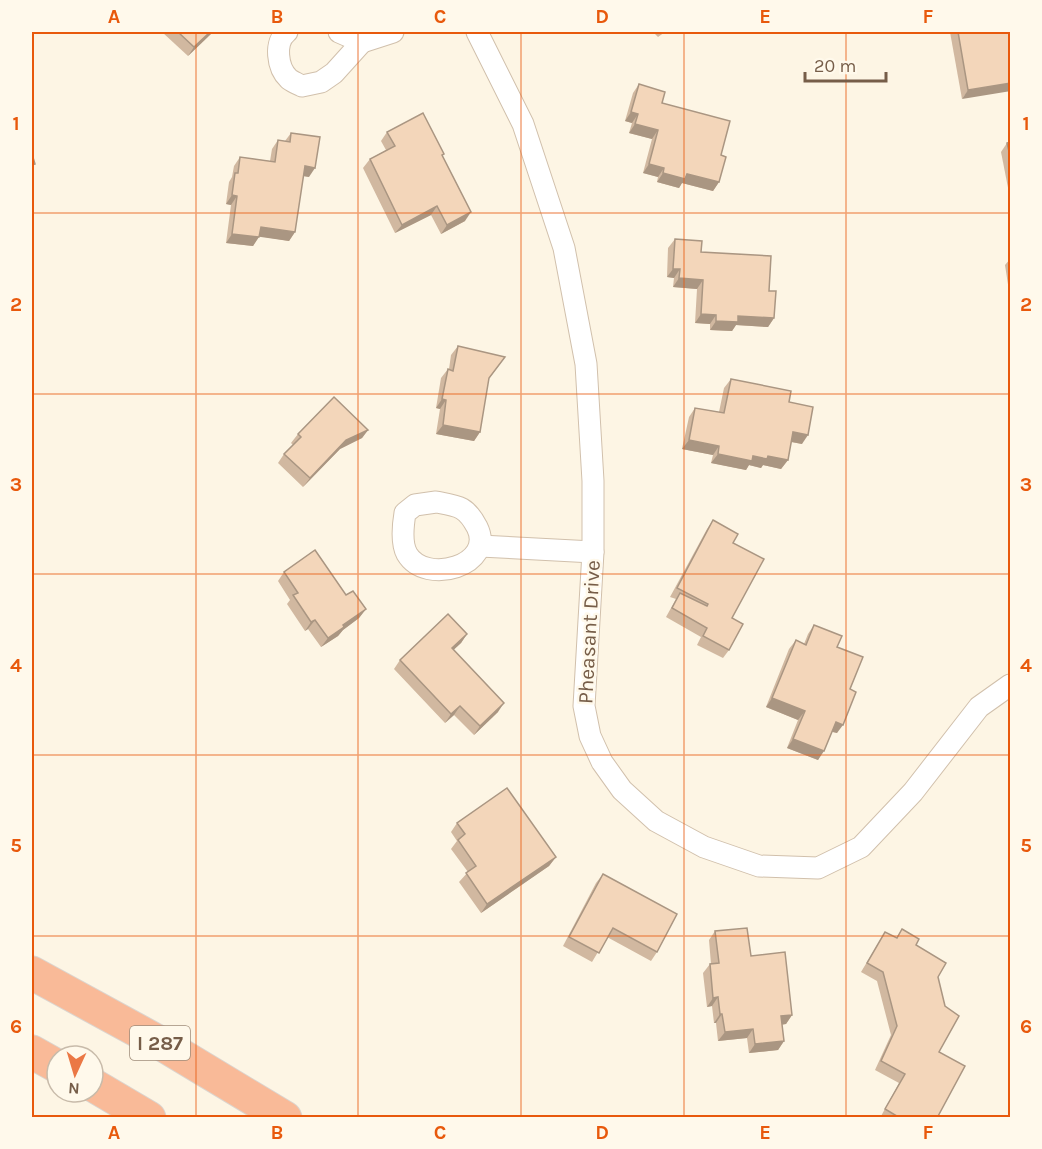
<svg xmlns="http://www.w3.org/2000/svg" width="1042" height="1149" font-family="Karla,sans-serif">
  <rect width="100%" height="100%" fill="#fdf5e4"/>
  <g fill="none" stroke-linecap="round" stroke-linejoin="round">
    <defs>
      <g id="street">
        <path d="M287,32c-13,10 -10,36 2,47 4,3 9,5 13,7l19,-4 13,-9 28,-31 -23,-10"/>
        <path d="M477,32l46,92 41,124 22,116 7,117v71l-9,154 6,30 12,26 20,28 34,31 48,26 55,19 59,2 43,-21 52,-55 66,-85 31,-22"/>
        <path d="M362,42l31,-10"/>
        <path d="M436,502c22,4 30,4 41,25 19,38 -51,59 -70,27 -6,-11 -4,-29 -2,-41l10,-8z"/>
        <path d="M480,546l113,6"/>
      </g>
      <g id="highway">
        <path d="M32,973l130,71 123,74"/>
        <path d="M32,1052l25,14"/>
        <path d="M93,1085l56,33"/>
      </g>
    </defs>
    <use href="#street" stroke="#d1c0ac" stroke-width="23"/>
    <use href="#highway" stroke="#dbd5cf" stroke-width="35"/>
    <use href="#street" stroke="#fff" stroke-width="21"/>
    <use href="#highway" stroke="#f9ba98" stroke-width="33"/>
  </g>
  <g fill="#d1b8a0">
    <path d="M162,32h51l-25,24z"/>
    <path d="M653,32h12l-7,5z"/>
    <path d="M950,32h61l-49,67z"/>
    <path d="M639,84l23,19 59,52 -2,27 -6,9 -31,-8 -3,5 -22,-6 1,-5 -15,-4 9,-34 -23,-6 3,-10 -7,-2 8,-28z"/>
    <path d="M387,132l55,25 23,64 -24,13 -10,-19 -36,18 -32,-65 7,-9 16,-9 -5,-9z"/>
    <path d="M291,133l18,44 -6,-1 -8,56 -6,9 -30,-5 -6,10 -27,-3 5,-38 -5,-1 3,-22 3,-5 2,-11 6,-9 30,4 2,-12 6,-9 7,1z"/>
    <path d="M1011,142v61l-10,-51 6,-9z"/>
    <path d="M675,239l26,13 68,39 5,27 -6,9 -32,-2 -4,6 -22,-1v-6l-15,-1 2,-34 -24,-2 1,-9 -7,-1 1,-29z"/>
    <path d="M1011,258v46l-6,-39z"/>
    <path d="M458,346l47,11 -17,23 -8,52 -6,9 -38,-7 4,-25 -4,-1 5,-30 7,-9h1l2,-14z"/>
    <path d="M731,379l58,23 13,42 -11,-2 -3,18 -7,9 -18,-4 -2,3 -12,-3 -3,5 -35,-7 2,-8 -31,-6 7,-32 6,-9 24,4 5,-24z"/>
    <path d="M368,430l-6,8 -22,11 -37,38 -25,-24 6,-9 9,-9 -2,-2 7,-9z"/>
    <path d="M713,520l20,23 -1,75 -3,32 -6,8 -26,-13 4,-8 -35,-20 10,-18 -6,-2 37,-68z"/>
    <path d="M284,572l62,23 20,14 -7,9 -16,12 -5,6 -17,11 -13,-18 -3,2 -18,-27 3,-4 -12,-19z"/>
    <path d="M814,625l23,22 13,42 -13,44 -5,-1 -14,28 -31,-12 11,-28 -32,-13 23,-58 7,-9 8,4 4,-10z"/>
    <path d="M467,634l-6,9 -8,7 45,62 -24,23 -20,-20 -9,8 -51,-54 6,-9z"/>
    <path d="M457,823l99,34 -7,9 -68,47 -22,-31 9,-10 -17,-23 6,-8 -6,-9z"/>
    <path d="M603,874l54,78 -6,9 -44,-24 -15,25 -29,-16 33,-63z"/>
    <path d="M902,929l14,16 22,32 1,75 -2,66h-57l19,-35 -24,-13 16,-35 -14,-54 -16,-9 24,-40 11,6z"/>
    <path d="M715,931l36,25 41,59 -6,9 -4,1 2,16 -6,9 -29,3 -2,-15 -29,3 -2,-18h-2l-2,-17 -5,1 -4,-34 7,-9h1l-2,-24z"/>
  </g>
  <g fill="#aa9682">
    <path d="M210,32h3l-25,24 6,-9z"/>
    <path d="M1011,83v8l-49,8 6,-9z"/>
    <path d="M631,112l7,2 -6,9 -7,-2z"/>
    <path d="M635,124l23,6 -6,9 -23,-6z"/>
    <path d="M649,164l15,4 -6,9 -15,-4z"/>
    <path d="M305,166l10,2 -6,9 -11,-2z"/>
    <path d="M663,173l24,1 32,8 -6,9 -31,-8 -3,5 -22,-6z"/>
    <path d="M232,195l5,1 -6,9 -5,-1z"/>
    <path d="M437,206l-6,9 -36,18 7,-8z"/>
    <path d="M471,212l-6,9 -24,13 6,-9z"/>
    <path d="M261,227l34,5 -6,9 -35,-5z"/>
    <path d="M232,234l27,3 -6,9 -27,-3z"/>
    <path d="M673,269h7l-6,9 -7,-1z"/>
    <path d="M679,278l24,2 -6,9 -24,-2z"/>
    <path d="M701,314l15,1 -6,9 -15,-1z"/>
    <path d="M738,316l36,2 -6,9 -32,-2 -4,6 -22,-1 6,-9z"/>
    <path d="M442,399l4,1 -6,9 -4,-1z"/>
    <path d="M443,425l37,7 -6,9 -38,-7z"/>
    <path d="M368,430l-6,8 -22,11 -37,38 7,-9 36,-38z"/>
    <path d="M793,432l15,3 -6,9 -15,-3z"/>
    <path d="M689,440l30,6 -6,9 -31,-6z"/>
    <path d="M718,454l35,2h15l20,4 -7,9 -18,-4 -2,3 -12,-3 -3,5 -35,-7z"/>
    <path d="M366,609l-7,9 -16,12 -5,6 -17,11 7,-9 15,-13z"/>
    <path d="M315,620l-7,9 -3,2 6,-9z"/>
    <path d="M467,634l-6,9 -15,14 6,-9z"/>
    <path d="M772,698l33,13 -7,9 -32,-13z"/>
    <path d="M504,703l-6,9 -24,23 6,-9z"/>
    <path d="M460,706l-6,9 -9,8 6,-9z"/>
    <path d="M836,722l7,3 -6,8 -7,-2z"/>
    <path d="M793,739l31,12 -6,9 -31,-12z"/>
    <path d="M556,857l-7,9 -68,47 6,-9z"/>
    <path d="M718,997l-6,9 -5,1 6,-9z"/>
    <path d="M720,1014h2l-6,9h-2z"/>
    <path d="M792,1015l-6,9 -11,1 6,-9z"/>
    <path d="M753,1029l-6,9 -29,3 7,-9z"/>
    <path d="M784,1041l-6,9 -29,3 6,-9z"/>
  </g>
  <g fill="#f3d6ba" stroke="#aa9682" stroke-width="1.5">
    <path d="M178,32h32l-16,15z"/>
    <path d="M958,32h53v51l-43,7z"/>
    <path d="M639,84l26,8 -3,11 68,18 -9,34 5,2 -7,25 -32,-8 -2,5 -22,-6 1,-5 -15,-4 9,-34 -23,-6 3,-10 -7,-2z"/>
    <path d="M423,113l21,41 -2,1 29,57 -24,13 -10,-19 -35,19 -32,-66 25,-13 -8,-14z"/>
    <path d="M291,133l29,4 -5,31 -10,-2 -10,66 -34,-5 -2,10 -27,-3 5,-38 -5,-1 3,-22h3l2,-16 35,5 3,-22 12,2z"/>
    <path d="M1011,142v18l-4,-17z"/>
    <path d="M32,154l3,10 -3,1z"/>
    <path d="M675,239l27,2 -1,11 70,4 -2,35h7l-2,27 -36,-2v6l-22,-1v-6l-15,-1 2,-34 -24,-2 1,-9h-7z"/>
    <path d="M458,346l47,11 -16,21 -9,54 -37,-7 3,-25 -4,-1 6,-30 5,2z"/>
    <path d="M731,379l60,12 -2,11 24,5 -5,28 -15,-3 -5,28 -20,-4 -1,3 -14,-3 -1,5 -34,-7 1,-8 -30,-6 6,-32 29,5z"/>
    <path d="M334,397l34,33 -22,10 -36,38 -26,-24 17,-17 -3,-3z"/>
    <path d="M713,520l25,14 -5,9 31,16 -32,59 11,6 -14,26 -26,-14 4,-8 -35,-20 8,-15 27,13 1,-2 -31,-16z"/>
    <path d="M315,550l31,45 7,-4 13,18 -23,16 1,2 -16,11 -13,-18 -4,2 -18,-27 5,-2 -14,-21z"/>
    <path d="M448,614l19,20 -15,14 52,55 -24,23 -20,-20 -9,8 -51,-54z"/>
    <path d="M814,625l28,11 -5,11 26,10 -13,32 6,3 -13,33 -7,-3 -12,29 -31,-12 12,-28 -33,-13 24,-58 10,5z"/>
    <path d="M507,788l49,69 -69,47 -21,-31 10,-7 -18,-26 7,-6 -8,-11z"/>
    <path d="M603,874l74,40 -20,38 -44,-24 -14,25 -30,-16z"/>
    <path d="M747,928l4,28 34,-4 7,63 -11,1 3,25 -29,3 -2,-15 -28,3 -3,-18h-2l-2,-17 -5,1 -3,-34 9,-1 -4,-32z"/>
    <path d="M902,929l17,10 -3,6 30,18 -8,14 7,29 14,10 -20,36 26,14 -28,52h-37l-15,-9 20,-35 -24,-13 16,-35 -14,-54 -16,-9 18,-31 12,6z"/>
  </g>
  <path fill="none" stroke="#e8590c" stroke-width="1.5" stroke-opacity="0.55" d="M196,32v1086M358,32v1086M521,32v1086M684,32v1086M846,32v1086M32,213h978M32,394h978M32,574h978M32,755h978M32,936h978"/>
  <g text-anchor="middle" stroke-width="5" stroke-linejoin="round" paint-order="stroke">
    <rect fill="#fff9eb" stroke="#9f8c79" stroke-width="1.5" x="130" y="1026" width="60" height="34" rx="4.5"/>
    <g font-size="20" font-weight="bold" fill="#765d48">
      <text x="160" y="1050">I 287</text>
    </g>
    <g font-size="21" fill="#765d48" stroke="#fff9eb">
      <text transform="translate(589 632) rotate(-87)" y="7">Pheasant Drive</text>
    </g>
  </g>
  <rect width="1042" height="1149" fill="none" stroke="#fff9eb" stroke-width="66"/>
  <g transform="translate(75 1074) rotate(184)"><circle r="28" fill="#fff9eb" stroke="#c8bbaa" stroke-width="1.5"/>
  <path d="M0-4.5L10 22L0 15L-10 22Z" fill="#eb7845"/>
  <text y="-9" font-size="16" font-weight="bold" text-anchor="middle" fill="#765d48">N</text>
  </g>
  <path d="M805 72v9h81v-9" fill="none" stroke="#765d48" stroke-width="3"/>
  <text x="814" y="72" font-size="18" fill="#765d48" stroke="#fff9eb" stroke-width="4.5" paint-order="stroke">20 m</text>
  <rect x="33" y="33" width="976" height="1083" fill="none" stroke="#e8590c" stroke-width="2"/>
  <g font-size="20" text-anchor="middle" font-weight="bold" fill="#e8590c">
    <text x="114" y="23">A</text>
    <text x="277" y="23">B</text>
    <text x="440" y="23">C</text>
    <text x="602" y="23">D</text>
    <text x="765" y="23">E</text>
    <text x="928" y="23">F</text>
    <text x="16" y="130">1</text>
    <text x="1026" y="130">1</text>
    <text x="16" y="311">2</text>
    <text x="1026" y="311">2</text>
    <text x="16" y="491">3</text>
    <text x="1026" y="491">3</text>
    <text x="16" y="672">4</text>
    <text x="1026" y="672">4</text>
    <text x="16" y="852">5</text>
    <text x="1026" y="852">5</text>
    <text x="16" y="1033">6</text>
    <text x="1026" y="1033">6</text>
    <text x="114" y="1139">A</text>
    <text x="277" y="1139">B</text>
    <text x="440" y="1139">C</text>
    <text x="602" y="1139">D</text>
    <text x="765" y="1139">E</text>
    <text x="928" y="1139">F</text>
  </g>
</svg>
